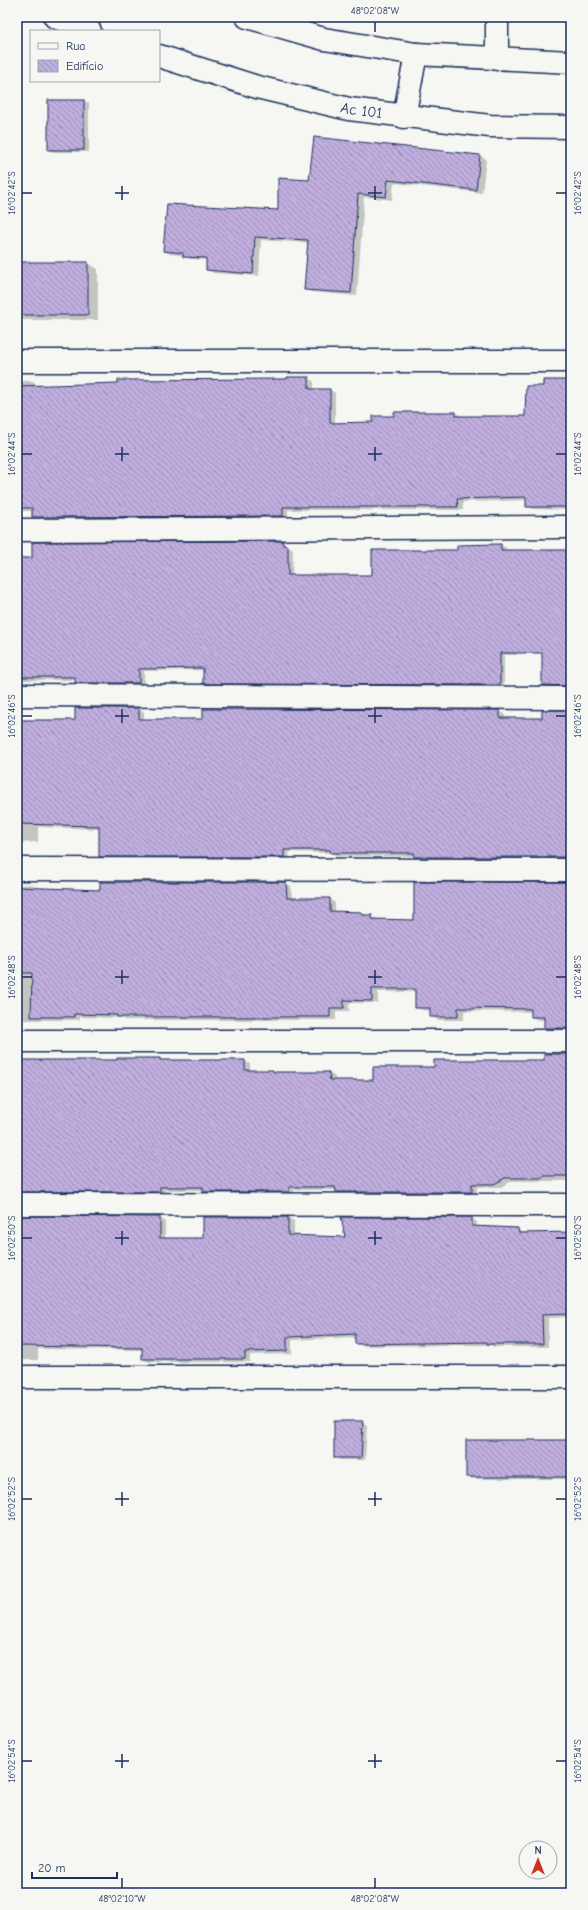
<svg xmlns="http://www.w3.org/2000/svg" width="588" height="1910" font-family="'Comic Neue',sans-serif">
  <defs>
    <pattern id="building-back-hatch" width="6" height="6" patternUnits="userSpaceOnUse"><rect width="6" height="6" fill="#c0aede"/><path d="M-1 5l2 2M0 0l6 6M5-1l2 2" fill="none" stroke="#9b8eb7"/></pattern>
  </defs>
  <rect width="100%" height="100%" fill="#f6f6f2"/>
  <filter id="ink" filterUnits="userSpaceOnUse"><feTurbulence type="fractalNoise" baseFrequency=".025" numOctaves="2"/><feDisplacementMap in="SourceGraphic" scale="8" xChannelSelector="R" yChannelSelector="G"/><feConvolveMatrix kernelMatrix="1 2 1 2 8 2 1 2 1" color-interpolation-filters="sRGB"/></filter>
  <g filter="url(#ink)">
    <g fill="#0003">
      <path d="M49,101h35l5,2v49h-35l-5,-2z"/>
      <path d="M315,138l165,18 6,3 -4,34 -88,-10 -2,17 -28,-3 -7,99 -46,-4 -6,-3 4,-46 -48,-3 -2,36 -46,-3 -6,-4v-9l-17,-1 -6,-3 -14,-2 -6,-3 116,-39 30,-31z"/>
      <path d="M17,263h71l10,6v51h-81z"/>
      <path d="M309,378l5,4v8h16l5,3v30h39l21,-6v-4h61l6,3 64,1 18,-30 27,-6v129l-38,-1 -6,-3v-6l-64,2v8h-175v9l-209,1 -5,-3v-6h-57v-130h16l5,5z"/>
      <path d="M282,542l11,7 -1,27h81l85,-24 43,-7 5,3v3h65v44h-54v60h-13v32l-295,-1 -5,-3v-13l-60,1v15l-63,-1 -5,-3v-2h-59v-121z"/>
      <path d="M571,635v54l-22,-1 -6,-3z"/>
      <path d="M139,709l5,3v8h60l295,-9 6,3v5h38l28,-9v150h-150l-6,-4h-78l-5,-3 -43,-1 1,8 -184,-1 -6,-3v-27l-62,-2v15l-21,1v-122h59z"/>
      <path d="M286,883l5,3 1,13h38l5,4v9l27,1 15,6 38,2v-38h156v149l-20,-1 -6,-3v-8h-7l-6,-3v-5l-68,-1v9h-27l-6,-4v-5l-9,-1 -6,-3v-15h-38v11h-29v8h-13v9h-212l-4,-2 -40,-1v3h-63v-135l15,-1 5,5 64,2z"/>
      <path d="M571,1053v128h-59l-11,6h-24v8h-134l-6,-5h-43v5h-85l-5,-5h-39v5h-148v-134h101v-2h42l4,2h81l5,3v7h23l4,2h52l6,4v4h39l61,-13 110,-7v-7z"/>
      <path d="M160,1218l5,3v18h39l84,-21 6,3v15l52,2 125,-20 6,4v5l40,2 7,5 47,-1v84l-23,1v29h-54l-4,-2 -128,1 -6,-3v-6l-64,3v14l-42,1v7h-101l-6,-3v-9l-105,-1v11h-21v-124z"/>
      <path d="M362,1422l5,3 -2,35h-25l-5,-3z"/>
      <path d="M571,1441v38h-99l-5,-3z"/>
    </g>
    <g fill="url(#building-back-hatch)" stroke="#1b2f5e">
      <rect x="48" y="100" width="36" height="50"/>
      <path d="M314,137l166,18 -4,35 -88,-10 -2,17 -28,-3 -7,99 -47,-3 4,-50 -53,-3 -2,37 -47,-4v-12l-23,-1v-4l-20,-2 4,-47 111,6v-32l31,2z"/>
      <rect x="17" y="262" width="71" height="53"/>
      <path d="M287,377h22v12h21v34l43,-1v-6h21v-4h62v4h69l1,-30h17v-6h28v127h-45v-10l-69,2 1,8h-175v9l-251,1v-9h-15v-122l101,-3v-3l169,-1z"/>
      <path d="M283,541v4l5,1v29h84v-25h85v-5l44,-1v6h70v136l-29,-1v-32h-42v32l-297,-1v-16l-64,1v14h-64v-6h-58v-119h15v-16z"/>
      <path d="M75,708h64v11h64v-10l297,1v8h42v-8h29v135h-3v12h-154v-4h-83l-1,-3h-46v7h-185v-31l-82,-2v-104h58z"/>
      <path d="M100,882h186l1,16h43v13l32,1v3h10v4l42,1v-38h154v8h3v138h-27v-11h-13v-8l-73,-1v9h-28v-9h-15v-19h-43v12l-28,-1v8h-14v9h-213v-2l-43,-1v3h-43l1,-44h-15v-86l83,3z"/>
      <path d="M544,1054h27v122h-28v2h-38l-11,6h-22v8h-136l-1,-5h-46v5h-86v-5h-43v5h-143v-132h100v-2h43v2h85v10h28v2h56l1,8h43v-13h61v-7h110z"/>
      <path d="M17,1216l143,1v21h43v-21h85v18l57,2 -4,-20h131v9l46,2 1,5 52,-1v82l-29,1 1,29h-56v-2l-132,2v-10l-68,3v14l-42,1v7h-103v-11l-125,-2z"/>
      <path d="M334,1421h29l-2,37h-27z"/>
      <rect x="466" y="1440" width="105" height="37"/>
    </g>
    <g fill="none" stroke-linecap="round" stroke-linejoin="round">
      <defs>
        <g id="street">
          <path d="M497,17v42"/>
          <path d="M17,361h554"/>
          <path d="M17,530l554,-3"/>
          <path d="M17,695l554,3"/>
          <path d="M17,869l554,1"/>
          <path d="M17,1041h554"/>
          <path d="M17,1204l554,1"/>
          <path d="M17,1377h554"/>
        </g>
        <g id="secondary">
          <path d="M55,17l35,14"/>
          <path d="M247,17l77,22 92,15 155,8"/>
          <path id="s1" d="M159,56l98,31 92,22 141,17 81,1"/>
          <path d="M404,117l12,-63"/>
        </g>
      </defs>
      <use href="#street" stroke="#1b2f5e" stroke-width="25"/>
      <use href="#secondary" stroke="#1b2f5e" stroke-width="25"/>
      <use href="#street" stroke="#f6f6f2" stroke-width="22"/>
      <use href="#secondary" stroke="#f6f6f2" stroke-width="22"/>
    </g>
  </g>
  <path fill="none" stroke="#1b2f5e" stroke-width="1.5" d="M375,22v10M122,186v14M375,186v14M22,193h10M115,193h14M368,193h14M556,193h10M122,447v14M375,447v14M22,454h10M115,454h14M368,454h14M556,454h10M122,709v14M375,709v14M22,716h10M115,716h14M368,716h14M556,716h10M122,970v14M375,970v14M22,977h10M115,977h14M368,977h14M556,977h10M122,1231v14M375,1231v14M22,1238h10M115,1238h14M368,1238h14M556,1238h10M122,1492v14M375,1492v14M22,1499h10M115,1499h14M368,1499h14M556,1499h10M122,1754v14M375,1754v14M22,1761h10M115,1761h14M368,1761h14M556,1761h10M122,1878v10M375,1878v10"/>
  <g text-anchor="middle" stroke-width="4" stroke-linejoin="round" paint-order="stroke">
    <g font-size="15" fill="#1b2f5e" stroke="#f6f6f2">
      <text dy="5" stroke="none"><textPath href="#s1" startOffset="210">Ac 101</textPath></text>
    </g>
  </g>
  <rect width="588" height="1910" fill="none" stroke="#f6f6f2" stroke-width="44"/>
  <rect x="30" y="30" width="130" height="52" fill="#f6f6f2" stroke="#9ea6b7"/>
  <rect x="38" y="43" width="20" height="6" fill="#f6f6f2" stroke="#9ea6b7"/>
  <text x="66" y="50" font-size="12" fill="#1b2f5e">Rua</text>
  <rect x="38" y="60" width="20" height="12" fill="url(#building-back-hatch)" stroke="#9ea6b7"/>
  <text x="66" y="70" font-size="12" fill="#1b2f5e">Edifício</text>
  <g transform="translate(538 1860)"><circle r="19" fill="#f6f6f2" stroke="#9ea6b7"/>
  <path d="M0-3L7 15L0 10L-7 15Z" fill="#c8321e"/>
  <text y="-6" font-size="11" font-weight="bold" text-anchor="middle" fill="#1b2f5e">N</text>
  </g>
  <path d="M32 1872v6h85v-6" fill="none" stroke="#1b2f5e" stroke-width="2"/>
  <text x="38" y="1872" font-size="12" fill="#1b2f5e" stroke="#f6f6f2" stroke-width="3" paint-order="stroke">20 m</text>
  <rect x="22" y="22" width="544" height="1866" fill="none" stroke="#1b2f5e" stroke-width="1.5"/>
  <g font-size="10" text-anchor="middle" fill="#1b2f5e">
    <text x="375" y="14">48°02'08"W</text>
    <text transform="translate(11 193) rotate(-90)" y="4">16°02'42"S</text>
    <text transform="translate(577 193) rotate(-90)" y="4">16°02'42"S</text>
    <text transform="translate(11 454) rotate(-90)" y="4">16°02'44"S</text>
    <text transform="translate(577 454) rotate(-90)" y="4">16°02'44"S</text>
    <text transform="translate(11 716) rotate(-90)" y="4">16°02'46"S</text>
    <text transform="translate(577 716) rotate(-90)" y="4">16°02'46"S</text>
    <text transform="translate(11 977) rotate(-90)" y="4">16°02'48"S</text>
    <text transform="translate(577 977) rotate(-90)" y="4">16°02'48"S</text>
    <text transform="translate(11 1238) rotate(-90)" y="4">16°02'50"S</text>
    <text transform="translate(577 1238) rotate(-90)" y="4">16°02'50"S</text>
    <text transform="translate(11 1499) rotate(-90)" y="4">16°02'52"S</text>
    <text transform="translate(577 1499) rotate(-90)" y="4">16°02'52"S</text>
    <text transform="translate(11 1761) rotate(-90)" y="4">16°02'54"S</text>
    <text transform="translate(577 1761) rotate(-90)" y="4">16°02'54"S</text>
    <text x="122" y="1902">48°02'10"W</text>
    <text x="375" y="1902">48°02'08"W</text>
  </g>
</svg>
